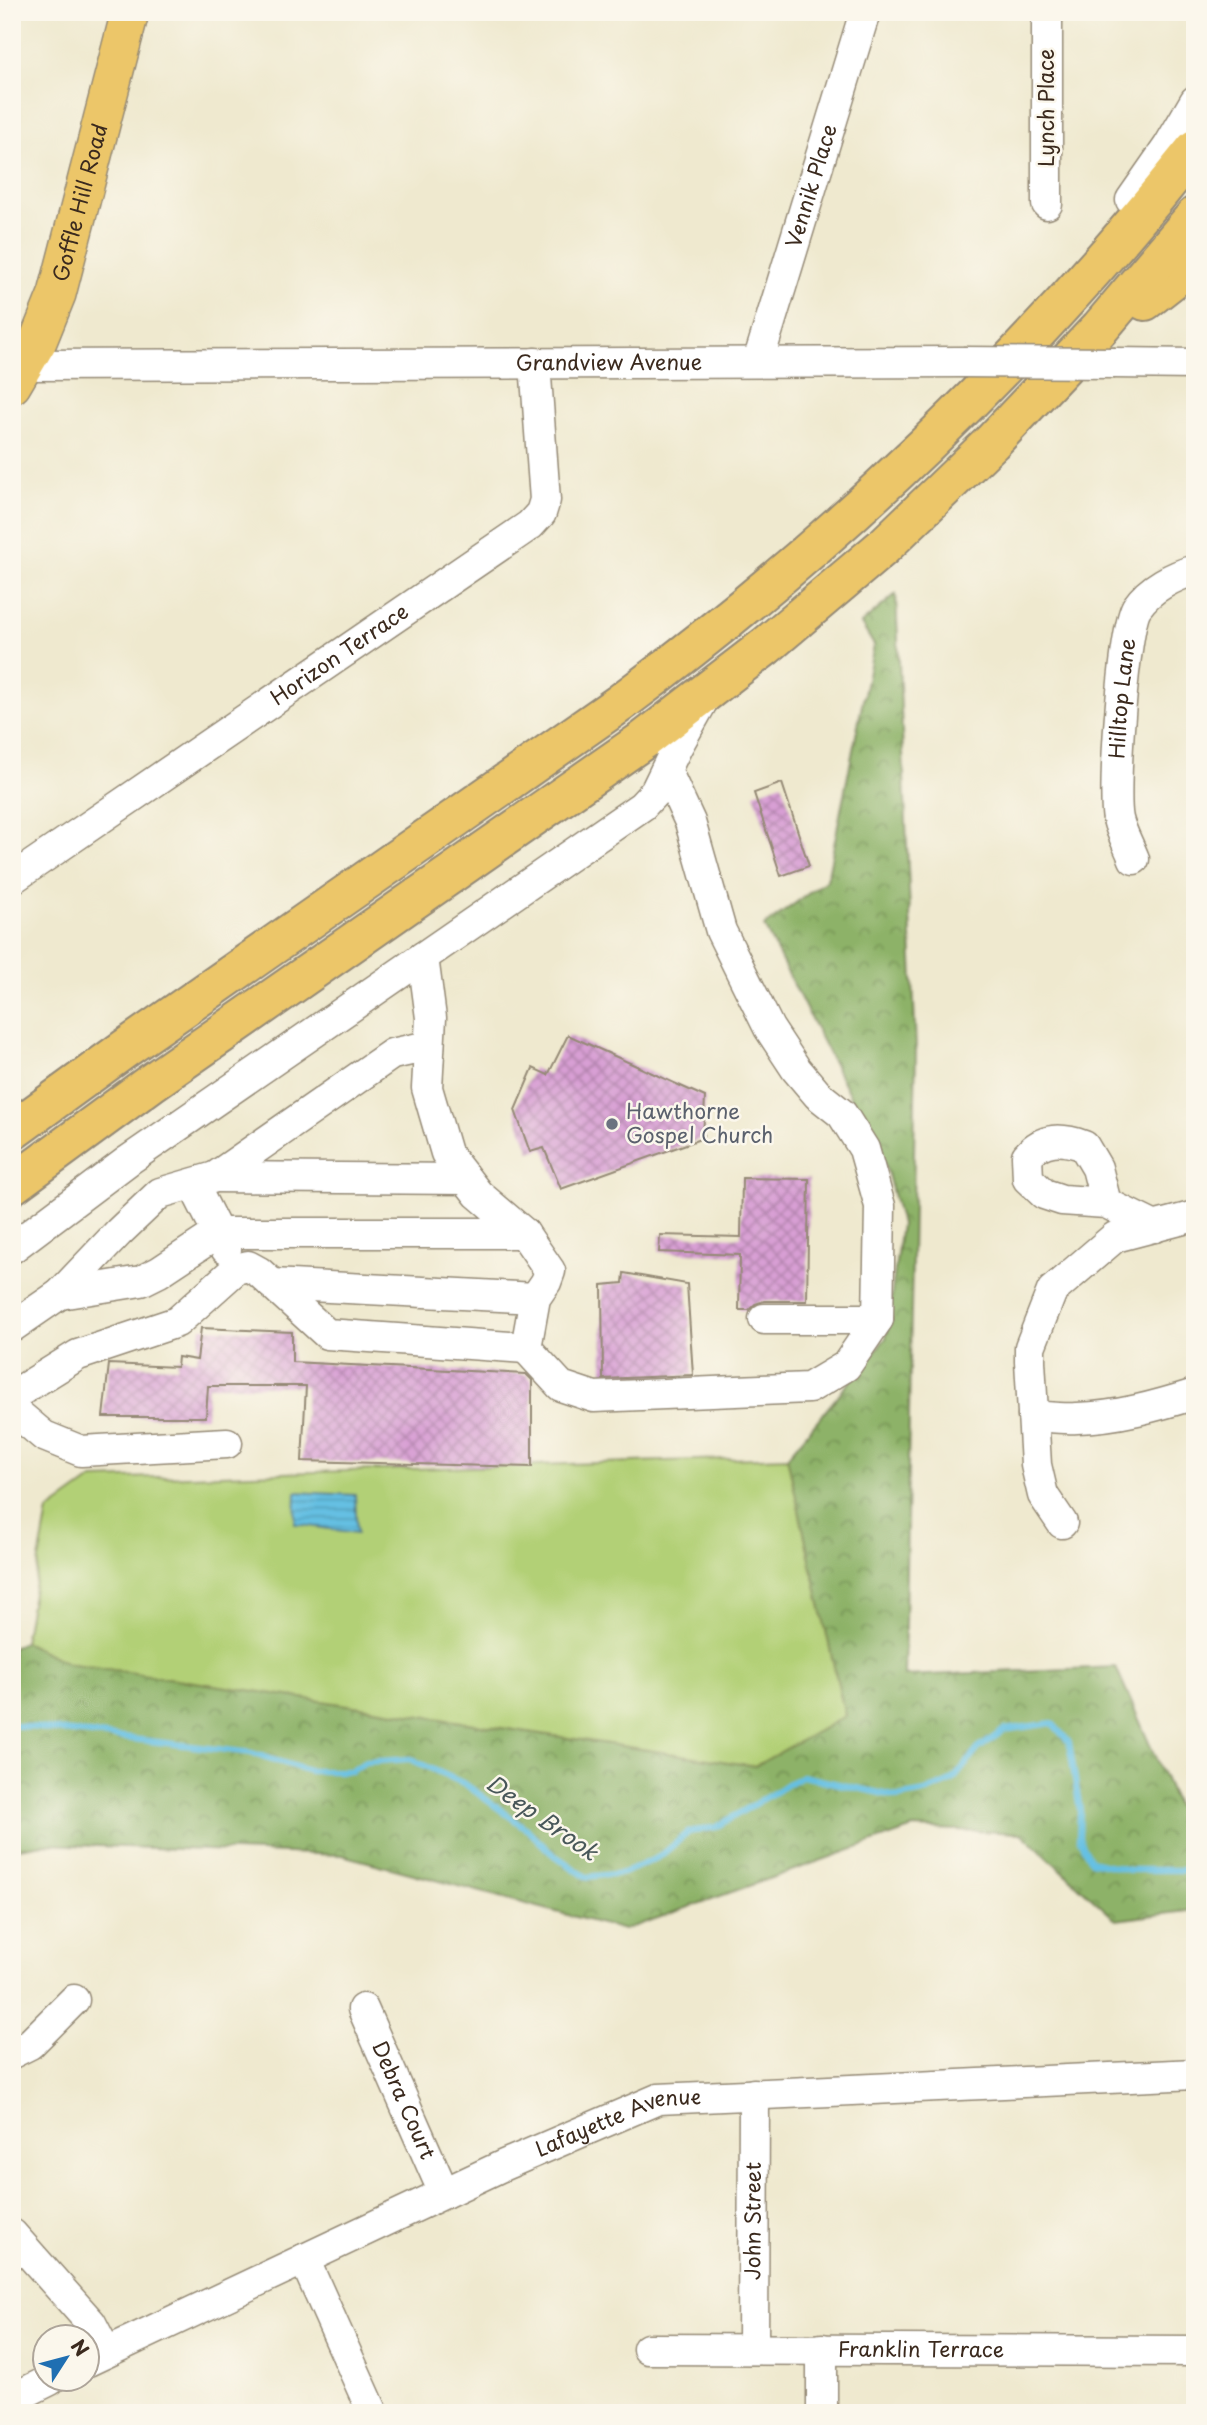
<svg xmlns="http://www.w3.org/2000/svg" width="1207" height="2425" font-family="'Playpen Sans',sans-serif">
  <defs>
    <pattern id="forest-crowns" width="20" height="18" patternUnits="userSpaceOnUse" patternTransform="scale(1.75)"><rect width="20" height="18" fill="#8db267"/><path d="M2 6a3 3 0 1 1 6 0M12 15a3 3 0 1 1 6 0" fill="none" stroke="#749154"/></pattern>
    <pattern id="water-rules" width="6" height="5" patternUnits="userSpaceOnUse" patternTransform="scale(1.75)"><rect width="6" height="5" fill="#65c0e3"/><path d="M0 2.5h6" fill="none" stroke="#549cb7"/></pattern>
    <pattern id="building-cross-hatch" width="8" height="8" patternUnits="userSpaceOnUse" patternTransform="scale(1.75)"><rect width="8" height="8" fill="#d89fd4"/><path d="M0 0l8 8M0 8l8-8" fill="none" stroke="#b082ab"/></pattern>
  </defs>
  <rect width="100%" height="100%" fill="#fbf7ec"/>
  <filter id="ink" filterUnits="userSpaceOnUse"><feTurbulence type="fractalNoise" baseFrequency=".0143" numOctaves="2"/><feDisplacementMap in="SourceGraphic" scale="14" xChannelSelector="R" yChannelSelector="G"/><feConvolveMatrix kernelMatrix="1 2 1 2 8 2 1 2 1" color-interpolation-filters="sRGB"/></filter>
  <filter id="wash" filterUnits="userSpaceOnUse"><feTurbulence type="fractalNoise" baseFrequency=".00686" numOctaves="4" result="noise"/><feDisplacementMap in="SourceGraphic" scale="28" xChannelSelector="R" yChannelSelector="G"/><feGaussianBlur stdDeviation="1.57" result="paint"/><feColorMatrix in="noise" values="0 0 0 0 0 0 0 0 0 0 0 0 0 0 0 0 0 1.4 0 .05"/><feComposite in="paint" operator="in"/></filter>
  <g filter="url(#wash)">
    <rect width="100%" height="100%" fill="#efe9cf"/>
    <path fill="url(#forest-crowns)" stroke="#646e42" stroke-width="2" d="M896,594l20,455 -12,627 212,-9 61,140h18v103l-79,10 -95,-87 -108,-5 -289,102 -282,-75 -299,-11 -31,5v-202l12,-5 44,21 687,103 90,-50 -58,-259 99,-119 15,-114 -15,-57 -122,-241 63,-46 47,-235 -13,-21z"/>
    <path fill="#b2d076" stroke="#767d4a" stroke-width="2" d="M787,1457l58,259 -90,50 -687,-103 -44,-21 24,-131 45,-32z"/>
    <path fill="url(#water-rules)" stroke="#507580" stroke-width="2" d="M296,1492l59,3 2,38 -62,-9z"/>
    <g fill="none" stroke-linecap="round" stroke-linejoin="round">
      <path stroke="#65c0e3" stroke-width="6" d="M12,1725l240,28 57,18h43l13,-9 45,-3 55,25 62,45 22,22 37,26 37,-4 36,-16 30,-25 27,-5 86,-51 96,21 27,-5 28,-12 25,-31 26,-19 48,-7 17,19 11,68 -1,28 12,23 38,9h66"/>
    </g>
    <g id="blocks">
      <g fill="url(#building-cross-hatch)">
        <path d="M782,783l27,83 -28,10 -27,-83z"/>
        <path d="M568,1035l137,62 -2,41 -142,51 -17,-41 -14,4 -15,-42 18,-42 15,7z"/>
        <path d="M742,1178l67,1 -2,122h-43l-9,3 -6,6h-10l1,-55 -81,-3 1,-17 81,2z"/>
        <path d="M624,1273l63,11 6,91 -90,4 -1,-94 21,-2z"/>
        <path d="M201,1328l91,4v30l234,12 6,6v87l-230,-6 4,-75h-98l-2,31h-103l6,-53 68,3 1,-10 19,3z"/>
      </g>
    </g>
  </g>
  <g filter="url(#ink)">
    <use href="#blocks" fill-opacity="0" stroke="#958a76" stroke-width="2"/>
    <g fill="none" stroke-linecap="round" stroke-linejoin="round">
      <defs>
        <g id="minor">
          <path d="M1131,200l37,-53 27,-46"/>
          <path d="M1047,204v-192"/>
          <path id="s1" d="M758,362l107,-350"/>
          <path d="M1115,363l80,1"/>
          <path id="s2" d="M25,365l938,-3"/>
          <path id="s3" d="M1134,859c-5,-13 -13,-27 -16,-40 -6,-26 6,-193 19,-212 13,-19 37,-31 58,-37"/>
          <path id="s4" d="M12,879l518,-354 11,-12 4,-13 -10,-137"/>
          <path d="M215,1177l251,2"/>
          <path d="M193,1184l33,65"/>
          <path d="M1106,1203l-9,-35 -13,-22c-22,-8 -41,-9 -57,10l1,23 16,15 18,6 44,3 49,24"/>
          <path d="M12,1248l117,-88 513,-354 13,-14 22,-45 28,-50"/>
          <path d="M272,1284l263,14"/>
          <path d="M60,1294l81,-13 18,-9 59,-39h306"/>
          <path d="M764,1319h114"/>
          <path d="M12,1327l48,-33 59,-62 41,-39 55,-16 177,-123 37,-8"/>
          <path d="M526,1348l35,38 33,11 215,-9 37,-22 32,-47 2,-113 -16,-57 -22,-35 -24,-19 -22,-26 -27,-41 -48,-97 -31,-109 -24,-52"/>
          <path d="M12,1396l66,-41 99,-33 59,-53 12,-3 11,6 68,62 199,14 9,-50 11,-16 4,-11 -26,-38 -46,-39 -32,-41 -19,-65 4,-70 -8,-61"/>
          <path d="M12,1409l32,27 37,15 146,-8"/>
          <path d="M1033,1416c15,1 30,3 44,2 40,-1 80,-12 118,-24"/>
          <path d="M1062,1523l-19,-28 -7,-30 -6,-104v-14l22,-56 63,-54 80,-21"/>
          <path id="s5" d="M363,2009l81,184"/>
          <path d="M12,2053l18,-9 44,-44"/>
          <path d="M12,2234l79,89 15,29"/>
          <path d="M304,2259l69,154"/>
          <path id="s6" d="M648,2349l547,2"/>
          <path id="s7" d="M753,2349l1,-255"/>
          <path d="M822,2349v64"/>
          <path id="s8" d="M88,2361l416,-196 154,-66 537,-25"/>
          <path d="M12,2399l38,-19"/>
        </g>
        <g id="major">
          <path id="s9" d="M12,385l26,-44 19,-47 73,-282"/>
        </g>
        <g id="highway">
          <path d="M1145,301l50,-39"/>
          <path d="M12,1131l114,-83 493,-344c219,-163 406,-342 576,-555"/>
          <path d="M12,1185l139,-102 494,-344 121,-93 117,-99 109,-105 108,-114 95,-112"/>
        </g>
      </defs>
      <use href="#minor" stroke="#958a76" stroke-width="33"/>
      <use href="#major" stroke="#958a76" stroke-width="40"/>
      <use href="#highway" stroke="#958a76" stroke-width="42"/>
      <use href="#minor" stroke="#fff" stroke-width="30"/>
      <use href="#major" stroke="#ecc669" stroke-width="37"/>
      <use href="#highway" stroke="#ecc669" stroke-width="38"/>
      <defs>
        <path id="minor-bridge" d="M963,362l152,1"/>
      </defs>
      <use href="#minor-bridge" stroke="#958a76" stroke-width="33" stroke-linecap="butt"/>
      <use href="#minor-bridge" stroke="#fff" stroke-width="30"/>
    </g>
  </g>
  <circle fill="#6b7280" stroke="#fbf7ec" stroke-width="2.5" cx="612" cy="1124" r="7"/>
  <g text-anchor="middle" stroke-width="5" stroke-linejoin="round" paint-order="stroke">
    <g font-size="21" fill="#3b2a1e" stroke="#fbf7ec">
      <text transform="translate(1047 108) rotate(-90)" y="7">Lynch Place</text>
      <text dy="7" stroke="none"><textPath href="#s1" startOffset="184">Vennik Place</textPath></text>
      <text dy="7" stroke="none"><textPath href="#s9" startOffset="196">Goffle Hill Road</textPath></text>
      <text dy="7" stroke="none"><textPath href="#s2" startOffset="584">Grandview Avenue</textPath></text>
      <text dy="7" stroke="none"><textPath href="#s4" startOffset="397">Horizon Terrace</textPath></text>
      <text dy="7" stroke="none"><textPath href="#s3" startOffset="164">Hilltop Lane</textPath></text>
      <text dy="7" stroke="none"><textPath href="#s5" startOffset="100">Debra Court</textPath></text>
      <text dy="7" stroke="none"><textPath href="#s8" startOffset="583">Lafayette Avenue</textPath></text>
      <text dy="7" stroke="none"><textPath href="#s7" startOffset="128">John Street</textPath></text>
      <text dy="7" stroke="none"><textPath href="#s6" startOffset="273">Franklin Terrace</textPath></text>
    </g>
    <g font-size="21" fill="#5b616d" stroke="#fbf7ec" text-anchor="start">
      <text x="626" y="1119">Hawthorne<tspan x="626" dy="24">Gospel Church</tspan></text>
    </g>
    <g font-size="23" font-style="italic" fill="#485759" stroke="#fbf7ec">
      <text transform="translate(542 1818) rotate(35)" y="8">Deep Brook</text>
    </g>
  </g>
  <rect width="1207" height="2425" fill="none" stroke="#fbf7ec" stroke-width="42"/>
  <g transform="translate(66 2358) rotate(54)"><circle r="33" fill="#fbf7ec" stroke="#aea59a" stroke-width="2"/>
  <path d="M0-5L12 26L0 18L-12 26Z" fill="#1f6fb2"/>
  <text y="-10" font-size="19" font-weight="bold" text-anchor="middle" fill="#3b2a1e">N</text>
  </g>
</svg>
